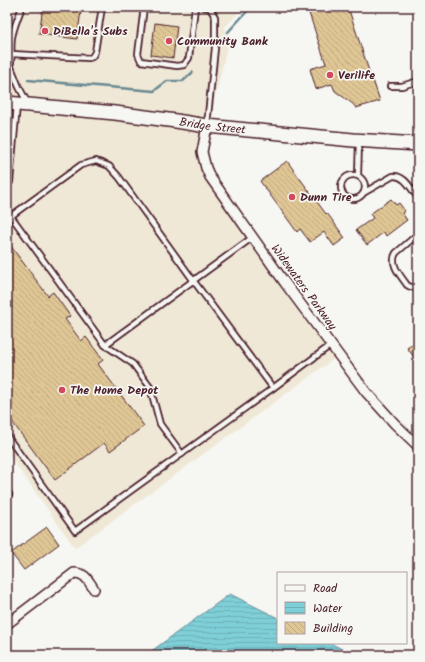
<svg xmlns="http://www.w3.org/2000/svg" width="425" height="662" font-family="Kalam,sans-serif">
  <defs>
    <pattern id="water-rules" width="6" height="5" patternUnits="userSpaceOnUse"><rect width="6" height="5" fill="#7ecfd7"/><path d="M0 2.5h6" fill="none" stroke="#6eb1b9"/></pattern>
    <pattern id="building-back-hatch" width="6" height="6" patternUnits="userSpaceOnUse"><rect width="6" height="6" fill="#dfc695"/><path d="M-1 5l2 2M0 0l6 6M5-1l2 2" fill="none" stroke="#c1aa81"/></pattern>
  </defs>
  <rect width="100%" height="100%" fill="#f6f6f2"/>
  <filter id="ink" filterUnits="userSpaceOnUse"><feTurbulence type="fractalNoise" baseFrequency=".025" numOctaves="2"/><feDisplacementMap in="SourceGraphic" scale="8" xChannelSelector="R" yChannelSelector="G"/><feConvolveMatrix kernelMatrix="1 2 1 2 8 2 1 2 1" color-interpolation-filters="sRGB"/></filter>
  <g filter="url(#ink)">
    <path fill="#efe8d6" d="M7,7h237l-20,21 6,7 -24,100v33l133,187 -264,193 -68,-96z"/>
    <path fill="url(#water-rules)" stroke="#698992" d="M230,594l48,24v25h52l24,12h-208z"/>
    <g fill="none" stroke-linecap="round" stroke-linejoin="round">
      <g stroke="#698992" stroke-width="2.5">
        <path d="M228,32l23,-25"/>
        <path d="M28,80l126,11 13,-10h16l10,-9"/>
      </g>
    </g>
    <g fill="url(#building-back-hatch)" stroke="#4a1f2b">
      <path d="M43,7h13l25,4 -4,28 -38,-5z"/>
      <path d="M307,7h41l23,70h1l8,24 -24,7 -3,-4 -18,-13 -3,-7 -16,5 -6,-20 16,-5z"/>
      <path d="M155,23l22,3 -4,32 -22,-3z"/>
      <path d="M287,161l39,53 1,-1 18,25 -11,8 -10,-14 -14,10 -10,-13 -3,3 -37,-51z"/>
      <path d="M391,199l5,6 3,-2 6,8 -3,2 5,7 -21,16 -2,-4 -17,13 -11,-15 17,-12 -3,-4z"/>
      <path d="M7,241l41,55 5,-4 17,24 -5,3 16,22 5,-4 17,23 -5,4 46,62 -34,25 -6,-8 -49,37 -48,-65z"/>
      <path d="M418,340v22l-11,-14z"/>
      <path d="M47,527l12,17 -35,26 -13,-17z"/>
    </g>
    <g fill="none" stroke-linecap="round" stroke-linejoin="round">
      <defs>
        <g id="service">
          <path d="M144,7l-6,47 3,7 36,5 7,-1 5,-7 6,-51"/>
          <path d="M204,7l6,1 5,9v31l-8,77"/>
          <path d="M11,54l78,4 3,-1 3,-5 7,-45"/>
          <path d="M11,67l8,20 9,17"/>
          <path d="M7,75c7,-14 3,-24 5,-38 2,-10 6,-20 10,-30"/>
          <path d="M390,86h12l16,-5"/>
          <circle cx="353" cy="187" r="12"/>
          <path d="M358,175l1,-34"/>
          <path d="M7,182h3l7,-77"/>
          <path d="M365,192l28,-16c12,-1 18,13 25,22"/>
          <path d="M418,234l-22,19c-7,11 5,23 11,32 4,3 7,3 11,0"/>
          <path d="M253,237l-148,108 -94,-129 70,-51 15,-4 13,5 10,11 74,103 80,108 58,-43"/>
          <path d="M105,345l28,19 17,23 10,37 22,30"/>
          <path d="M7,436l68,95 198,-143"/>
          <path d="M7,495l2,-1"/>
        </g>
        <g id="minor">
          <path d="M207,126l-5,26 4,16 4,9 75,106 81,109 29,32 23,22"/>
          <path d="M7,624l67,-51c12,0 14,8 20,16"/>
        </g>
        <g id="secondary">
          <path id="s1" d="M7,103l108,10 61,8 31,5 146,14 65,4"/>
        </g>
      </defs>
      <use href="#service" stroke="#4a1f2b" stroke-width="8"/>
      <use href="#minor" stroke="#4a1f2b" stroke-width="12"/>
      <use href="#secondary" stroke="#4a1f2b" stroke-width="16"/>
      <use href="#service" stroke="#f6f6f2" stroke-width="4.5"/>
      <use href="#minor" stroke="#f6f6f2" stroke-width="9"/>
      <use href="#secondary" stroke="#f6f6f2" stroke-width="13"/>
    </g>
  </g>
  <g fill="#d1495b" stroke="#f6f6f2" stroke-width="1.5">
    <circle cx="45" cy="31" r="4"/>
    <circle cx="169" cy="41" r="4"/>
    <circle cx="330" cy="75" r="4"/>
    <circle cx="292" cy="197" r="4"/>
    <circle cx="62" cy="390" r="4"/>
  </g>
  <g text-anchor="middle" stroke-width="3.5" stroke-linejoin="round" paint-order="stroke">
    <g font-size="12" font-weight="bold" fill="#4a1f2b" stroke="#f6f6f2" text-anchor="start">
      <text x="53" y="35">DiBella's Subs</text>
      <text x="177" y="45">Community Bank</text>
      <text x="338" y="79">Verilife</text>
      <text x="300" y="201">Dunn Tire</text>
      <text x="70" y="394">The Home Depot</text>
    </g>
    <g font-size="12" fill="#4a1f2b" stroke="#f6f6f2">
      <text dy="4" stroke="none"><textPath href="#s1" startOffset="207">Bridge Street</textPath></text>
      <text transform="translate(304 287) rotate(54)" y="4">Widewaters Parkway</text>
    </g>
  </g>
  <rect width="425" height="662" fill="none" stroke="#f6f6f2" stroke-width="24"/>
  <rect x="12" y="12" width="401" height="638" fill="none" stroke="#4a1f2b" stroke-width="1.5" filter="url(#ink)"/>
  <rect x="277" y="572" width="130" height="72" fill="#f6f6f2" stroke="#b1a0a2"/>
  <rect x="285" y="585" width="20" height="6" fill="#f6f6f2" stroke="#b1a0a2"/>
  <text x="313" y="592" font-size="12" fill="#4a1f2b">Road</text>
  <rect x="285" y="602" width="20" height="12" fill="url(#water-rules)" stroke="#b1a0a2"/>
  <text x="313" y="612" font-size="12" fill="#4a1f2b">Water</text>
  <rect x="285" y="622" width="20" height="12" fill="url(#building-back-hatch)" stroke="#b1a0a2"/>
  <text x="313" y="632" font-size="12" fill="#4a1f2b">Building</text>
</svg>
